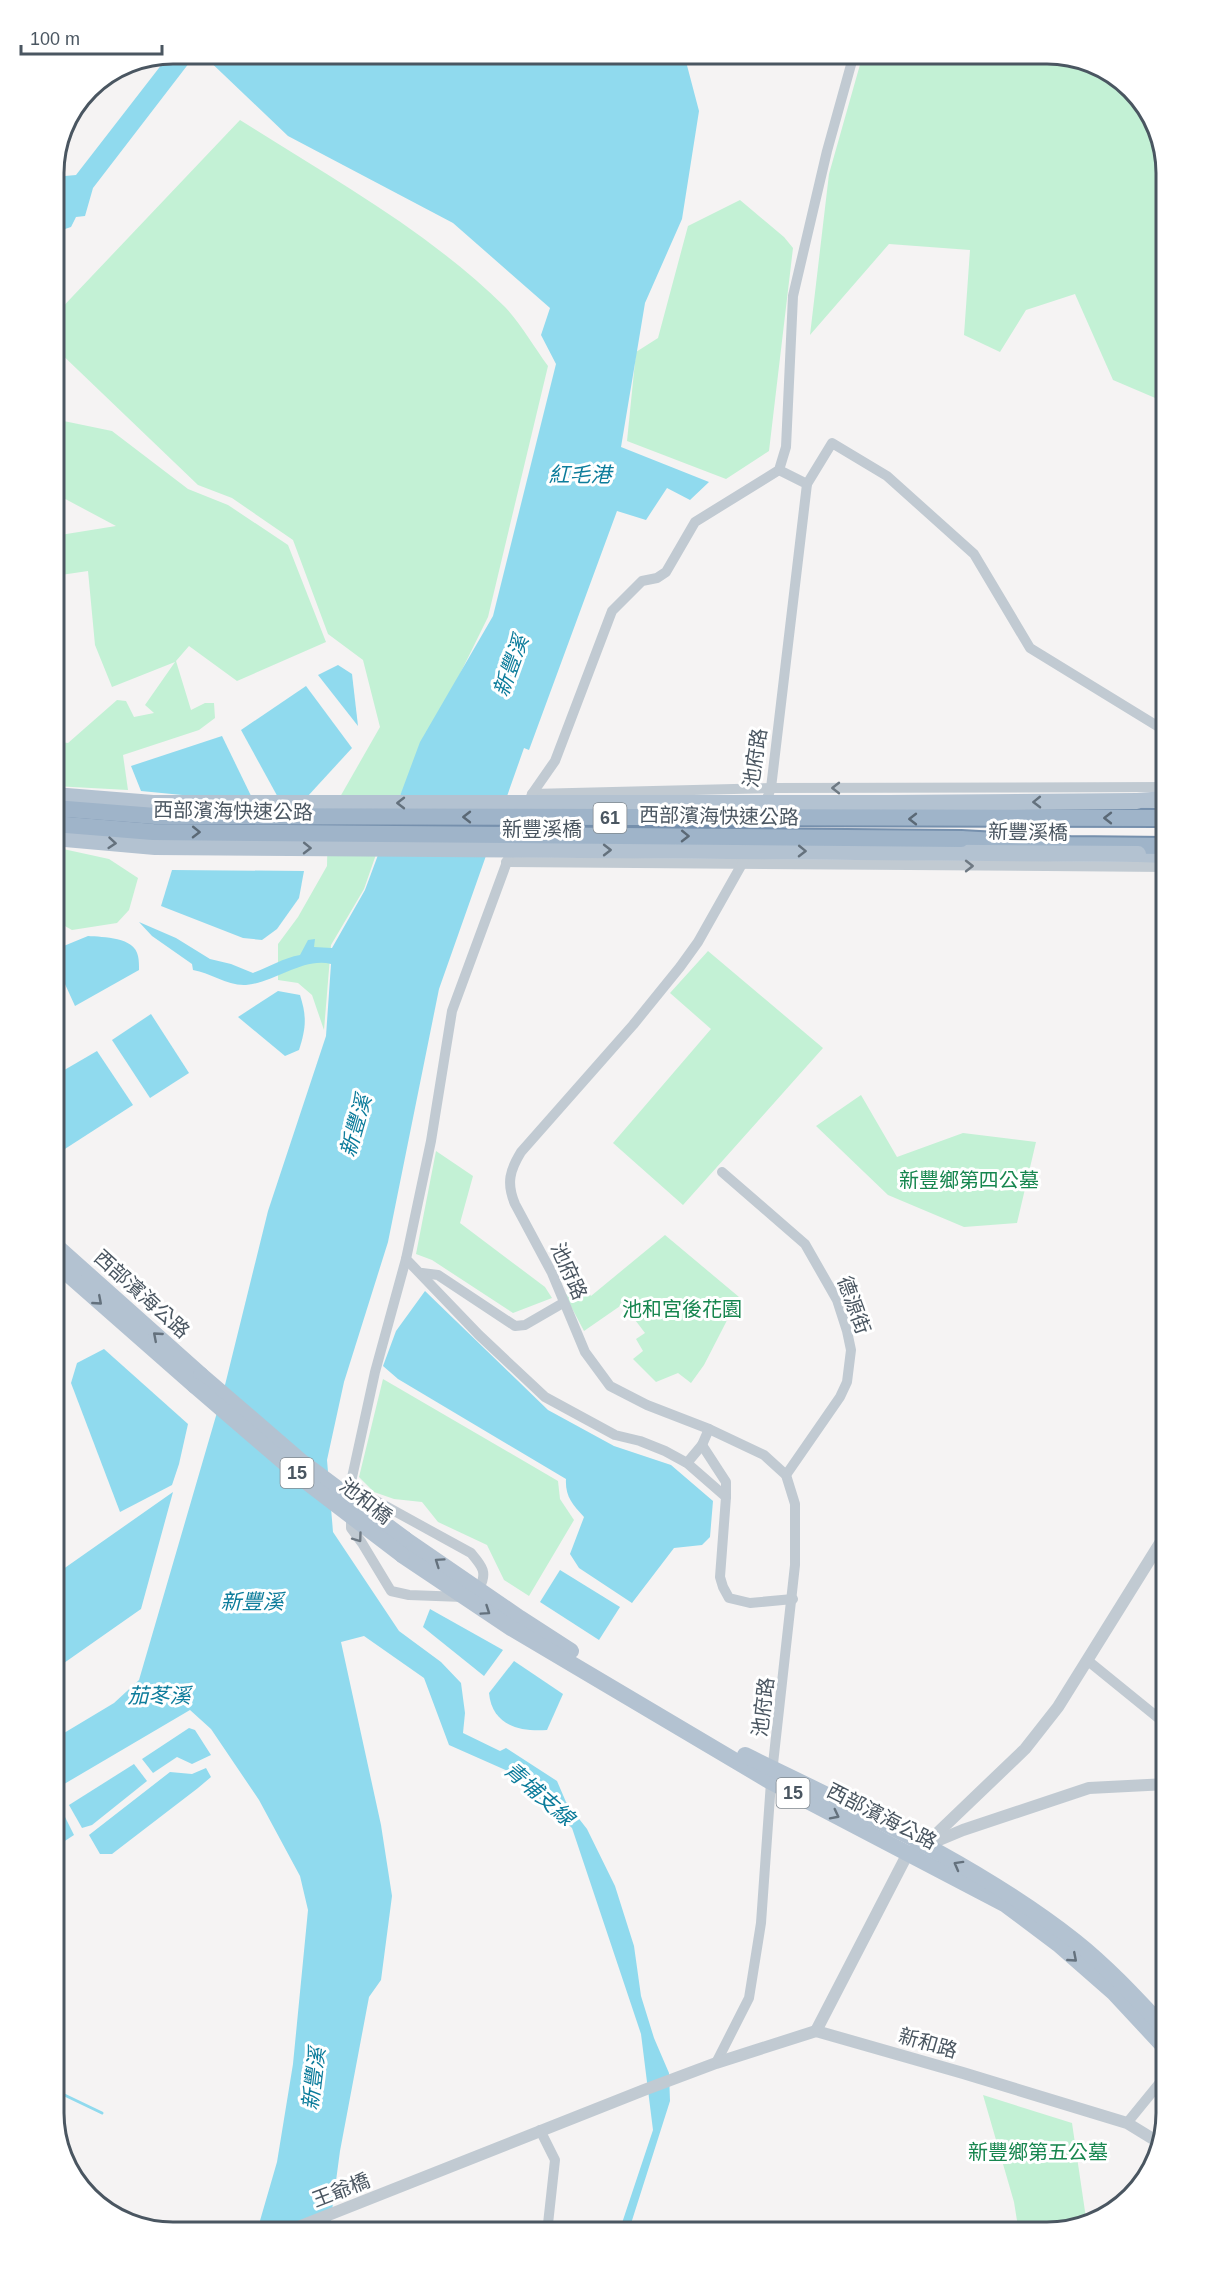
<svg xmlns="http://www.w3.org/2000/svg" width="1221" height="2287" font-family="Arial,'Noto Sans TC',sans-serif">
  <rect width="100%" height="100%" fill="#f5f3f3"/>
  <g fill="#c3f1d5">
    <path d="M863,54h192l65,25 38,49 9,46v229l-54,-23 -38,-86 -49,16 -26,42 -36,-17 6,-85 -81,-6 -79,91 19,-161z"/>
    <path d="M240,120c91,58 188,111 265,187 16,17 29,40 43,59l-60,251 -100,203 -24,69 -33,56 -7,85 -12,-35 -14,-12 -20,-3v-36l20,-27 29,-51 1,-48 52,-91 -17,-67 -35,-26 -35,-94 -61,-42 -34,-13 -144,-138v-31z"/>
    <path d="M740,200l44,37 9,11 -24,203 -43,28 -99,-38 9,-89 22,-14 30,-112z"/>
    <path d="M54,419l58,12 76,58 40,16 60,40 38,97 -89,39 -48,-35 -13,15 15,49 14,-7h9l1,15 -16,12 -76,25 5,35 -74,-4v-45l14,2 49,-43 9,1 8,16 20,-4 -9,-8 30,-43 -63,25 -17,-42 -7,-74 -34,5v-40l62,-10 -62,-33z"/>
    <path d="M54,847l55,12 29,19 -9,32 -12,13 -45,7 -18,-10z"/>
    <path d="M708,951l115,97 -140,157 -70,-62 98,-114 -41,-36z"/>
    <path d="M861,1095l36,62 66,-24 73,9 -19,81 -53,4 -76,-32 -72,-69z"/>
    <path d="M436,1151l37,25 -13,47 85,64 7,11 -39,15 -81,-53 -16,-6z"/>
    <path d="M665,1235l74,62 -35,68 -13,18 -13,-10 -22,9 -23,-23 10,-8 -7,-12 9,-6 -22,-29 -39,27 -19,-36 17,-11 9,12z"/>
    <path d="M383,1379l175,102 2,18 14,21 -45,76 -25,-16 -17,-35 -49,-23 -16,-20 -28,-3 -20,-7 -15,-15z"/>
    <path d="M983,2095l89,28 15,102 -40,8h-28l-5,-31z"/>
  </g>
  <g fill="#90daee">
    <path d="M196,54l-103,134 -8,28 -9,1 -5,10 -12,4 -5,17v-71l22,-2 93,-120z"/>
    <path d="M202,54h482l15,57 -17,108 -37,84 -24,144 88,35 -19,18 -23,-12 -21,32 -29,-9 -88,239 -5,-2 -85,241 -51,253 -44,140 -17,78 6,72 66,99 42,31 20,21 4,30 -2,20 37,18 6,-3 51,33 9,21 21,27 28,57 19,60 7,50 13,42 15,35 1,28 -42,132h-7l1,-10 31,-93 -12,-96 -69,-206 -62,-56 -61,-27 -25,-67 -60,-42 -23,6 40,183 11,71 -11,84 -12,17 -29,154 -11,82 -72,-2 20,-69 16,-98 15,-154 -8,-34 -41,-76 -48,-71 -21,-19 -136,80v-51l60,-36 25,-23 86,-295 43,-174 58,-175 5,-72c-28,-7 -57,19 -85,21 -19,1 -35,-12 -53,-15l-1,-6 -40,-28 -13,-14 37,16 34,21 21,5 22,9c16,-6 30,-15 47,-18l8,-15 7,-1 -1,8 18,1 33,-58 55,-148 73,-126 63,-252 -15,-29 9,-27 -97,-85 -165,-87z"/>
    <path d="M338,665l14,9 6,52 -40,-51z"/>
    <path d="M306,686l46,62 -56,61 -16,-8 -39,-71z"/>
    <path d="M222,736l32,66 -113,-11 -10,-25z"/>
    <path d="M172,870l132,1 -5,27 -22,31 -15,11 -19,-2 -82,-32z"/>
    <path d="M88,936c15,1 47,1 50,20 1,4 1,10 1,14l-64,36 -21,-46v-10z"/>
    <path d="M278,991l22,4c7,22 6,33 -1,55l-14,6 -47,-39z"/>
    <path d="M151,1014l38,59 -39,25 -38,-58z"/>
    <path d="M97,1051l36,54 -79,51v-80z"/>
    <path d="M425,1291l123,119 66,36 57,19 42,36 -3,36 -8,8 -28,3 -42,55 -53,-35 -9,-14 14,-37c-12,-13 -19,-21 -18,-38l-168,-100 -15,-13 13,-35z"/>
    <path d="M104,1349l84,75 -9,40 -7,21 -52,27 -49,-129 6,-20z"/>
    <path d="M173,1492l-32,117 -87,61v-102l5,4z"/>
    <path d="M560,1570l60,37 -21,33 -59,-38z"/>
    <path d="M430,1609l73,41 -19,26 -61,-49z"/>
    <path d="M514,1661l49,33 -16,36c-28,2 -55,-5 -58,-37z"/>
    <path d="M189,1728l6,2 16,25 -19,9 -15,-7 -24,16 -11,-14z"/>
    <path d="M134,1764l13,17 -55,44 -10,3 -13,-23z"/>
    <path d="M206,1768l5,9 -13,11 -86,66h-12l-11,-19 81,-63 22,2z"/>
    <path d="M61,1809l13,26 -20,13v-35z"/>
  </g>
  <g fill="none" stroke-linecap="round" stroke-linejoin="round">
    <path stroke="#90daee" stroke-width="3" d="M54,2090l48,23"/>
    <defs>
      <path id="trunk" d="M961,839l109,6 97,1"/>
    </defs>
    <use href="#trunk" stroke="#7690ad" stroke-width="20"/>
    <g stroke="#c1cad2" stroke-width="10">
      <path d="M807,484l25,-41 55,33 87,78 56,94 137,84"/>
      <path d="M532,794l239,-6 396,-1"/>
      <path d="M506,862l661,5"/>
      <path d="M722,1172l83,72 32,56 10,31 4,19 -4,32 -7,15 -54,78"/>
      <path d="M406,1259l-31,113 -24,110v46l11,15 29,48 18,4 54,2"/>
      <path d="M422,1273l16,2 77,51 10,-1 38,-22"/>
      <path d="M702,1445l24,37v15"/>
      <path d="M687,1463l15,-18 7,-16"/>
      <path d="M351,1482l18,15 102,56c11,13 17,19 8,36"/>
      <path d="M793,1599l-43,4 -21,-5 -6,-11 -3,-10 6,-80 -39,-34 -22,-12 -25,-10 -25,-6 -70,-38 -66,-62 -73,-76 25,-118 21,-130 80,-217 23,-33 57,-150 30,-30 15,-3 9,-6 29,-50 84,-52 7,-23 7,-151 34,-145 27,-97"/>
      <path d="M1087,1660l80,65"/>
      <path d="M716,2063l33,-65 12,-75 10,-141 24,-217v-61l-9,-29 -22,-20 -55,-26 -62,-24 -37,-19 -25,-34 -33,-79 -37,-69c-9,-21 -5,-34 6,-52l112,-127 47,-58 18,-25 44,-78 29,-76 36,-304 -28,-14"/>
      <path d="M1127,2123l40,-49"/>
      <path d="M540,2130l15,30 -8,73"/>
    </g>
    <g stroke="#c1cad2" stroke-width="12">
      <path d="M929,1841l96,-92 33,-42 109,-175"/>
      <path d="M816,2031l92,-178 55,-23 126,-42 78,-4"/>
      <path d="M283,2233l361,-143 72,-27 100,-32 147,42 164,50 31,19"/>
    </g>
    <g stroke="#b3c2d1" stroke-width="16">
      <path d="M1137,801l30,-2"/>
      <path d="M1138,854l29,1"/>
      <path d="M54,1244l147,131"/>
      <path d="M54,1262l141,124"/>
      <path d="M405,1539l115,79 51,33"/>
      <path d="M402,1555l109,73 260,154 235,123 52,39 56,49 53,57"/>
      <path d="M745,1755c112,55 232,109 330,186 34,27 63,59 92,90"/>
    </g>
    <use href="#trunk" stroke="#9fb4c9" stroke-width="16"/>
    <defs>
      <g id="trunk-bridge">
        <path d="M54,808l101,8 1012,2"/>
        <path d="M54,824l99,8 808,7"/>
      </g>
    </defs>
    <use href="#trunk-bridge" stroke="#7690ad" stroke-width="20" stroke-linecap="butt"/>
    <g stroke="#b3c2d1" stroke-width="16">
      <path d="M54,795l99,8h735l249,-2"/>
      <path d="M54,838l101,9 983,7"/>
      <path d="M201,1375l101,87 103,77"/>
      <path d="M195,1386l114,98 93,71"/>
    </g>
    <use href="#trunk-bridge" stroke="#9fb4c9" stroke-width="16"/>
  </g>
  <defs><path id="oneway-chevron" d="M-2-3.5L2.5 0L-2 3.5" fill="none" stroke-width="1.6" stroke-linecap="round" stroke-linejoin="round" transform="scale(1.5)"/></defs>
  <g stroke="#6e7983">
    <use href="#oneway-chevron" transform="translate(836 788) rotate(180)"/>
    <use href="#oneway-chevron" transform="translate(969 866)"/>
    <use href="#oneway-chevron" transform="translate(358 1538) rotate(54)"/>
  </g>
  <g stroke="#64717d">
    <use href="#oneway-chevron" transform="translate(1037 802) rotate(179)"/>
    <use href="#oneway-chevron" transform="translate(401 803) rotate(-180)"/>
    <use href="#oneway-chevron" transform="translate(112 843) rotate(5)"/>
    <use href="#oneway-chevron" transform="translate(307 848) rotate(1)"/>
    <use href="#oneway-chevron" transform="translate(607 850)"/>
    <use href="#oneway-chevron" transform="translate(802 851) rotate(1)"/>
    <use href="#oneway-chevron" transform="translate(98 1301) rotate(41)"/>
    <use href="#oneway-chevron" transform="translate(157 1336) rotate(-139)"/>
    <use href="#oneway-chevron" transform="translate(439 1562) rotate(-145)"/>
    <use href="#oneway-chevron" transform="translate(486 1611) rotate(34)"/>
    <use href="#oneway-chevron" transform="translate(835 1815) rotate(27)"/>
    <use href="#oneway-chevron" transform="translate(958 1865) rotate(-151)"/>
    <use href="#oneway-chevron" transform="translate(1073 1958) rotate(41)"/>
  </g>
  <g stroke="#5b6976">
    <use href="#oneway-chevron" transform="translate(467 817) rotate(-180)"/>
    <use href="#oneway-chevron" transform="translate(1108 818) rotate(180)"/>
    <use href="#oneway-chevron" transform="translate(913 819) rotate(180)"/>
    <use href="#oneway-chevron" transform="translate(196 832) rotate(1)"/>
    <use href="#oneway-chevron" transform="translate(685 836) rotate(1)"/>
  </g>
  <g text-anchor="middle" stroke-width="6" stroke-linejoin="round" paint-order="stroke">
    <g fill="#fff" stroke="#808990" stroke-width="1.5">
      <rect x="593.5" y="803" width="33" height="30" rx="4.5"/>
      <rect x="280.5" y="1458" width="33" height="30" rx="4.5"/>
      <rect x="776.5" y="1778" width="33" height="30" rx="4.5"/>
    </g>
    <g font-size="18" font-weight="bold" fill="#4a5661">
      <text x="610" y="824">61</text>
      <text x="297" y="1479">15</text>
      <text x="793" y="1799">15</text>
    </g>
    <g font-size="20" fill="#4a5661" stroke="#fff">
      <text transform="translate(755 758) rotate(-81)" y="7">池府路</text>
      <text transform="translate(233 811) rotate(1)" y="7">西部濱海快速公路</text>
      <text transform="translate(719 816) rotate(1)" y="7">西部濱海快速公路</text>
      <text x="542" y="836">新豐溪橋</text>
      <text transform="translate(1028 832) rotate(1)" y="7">新豐溪橋</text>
      <text transform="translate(569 1271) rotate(66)" y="7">池府路</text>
      <text transform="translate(142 1294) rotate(42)" y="7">西部濱海公路</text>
      <text transform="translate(854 1305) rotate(70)" y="7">德源街</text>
      <text transform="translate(366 1501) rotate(38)" y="7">池和橋</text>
      <text transform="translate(763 1707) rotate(-83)" y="7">池府路</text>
      <text transform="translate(882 1816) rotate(27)" y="7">西部濱海公路</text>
      <text transform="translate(928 2043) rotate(16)" y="7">新和路</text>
      <text transform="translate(341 2190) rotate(-21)" y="7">王爺橋</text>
    </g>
    <g font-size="20" fill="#17864f" stroke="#fff">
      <text x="969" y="1187">新豐鄉第四公墓</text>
      <text x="682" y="1316">池和宮後花園</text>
      <text x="1038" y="2159">新豐鄉第五公墓</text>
    </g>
    <g font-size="21" font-style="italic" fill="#0c7c9b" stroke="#fff">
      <text x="580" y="482">紅毛港</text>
      <text transform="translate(511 666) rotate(-70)" y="7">新豐溪</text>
      <text transform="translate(356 1126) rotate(-74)" y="7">新豐溪</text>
      <text x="252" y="1609">新豐溪</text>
      <text x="159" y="1703">茄苳溪</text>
      <text transform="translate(539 1794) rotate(41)" y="7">青埔支線</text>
      <text transform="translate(314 2079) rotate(-83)" y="7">新豐溪</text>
    </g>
  </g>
  <path d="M0 0H1221V2287H0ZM173 64H1047A109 109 0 0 1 1156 173V2113A109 109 0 0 1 1047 2222H173A109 109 0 0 1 64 2113V173A109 109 0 0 1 173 64Z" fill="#fff" fill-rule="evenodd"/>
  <path fill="none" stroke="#4a5661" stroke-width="3" d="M173 64H1047A109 109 0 0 1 1156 173V2113A109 109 0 0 1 1047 2222H173A109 109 0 0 1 64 2113V173A109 109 0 0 1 173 64Z"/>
  <path d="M21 45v9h141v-9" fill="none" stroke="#4a5661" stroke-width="3"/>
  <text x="30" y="45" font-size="18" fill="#4a5661" stroke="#ffffff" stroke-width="4.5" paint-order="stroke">100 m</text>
</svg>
